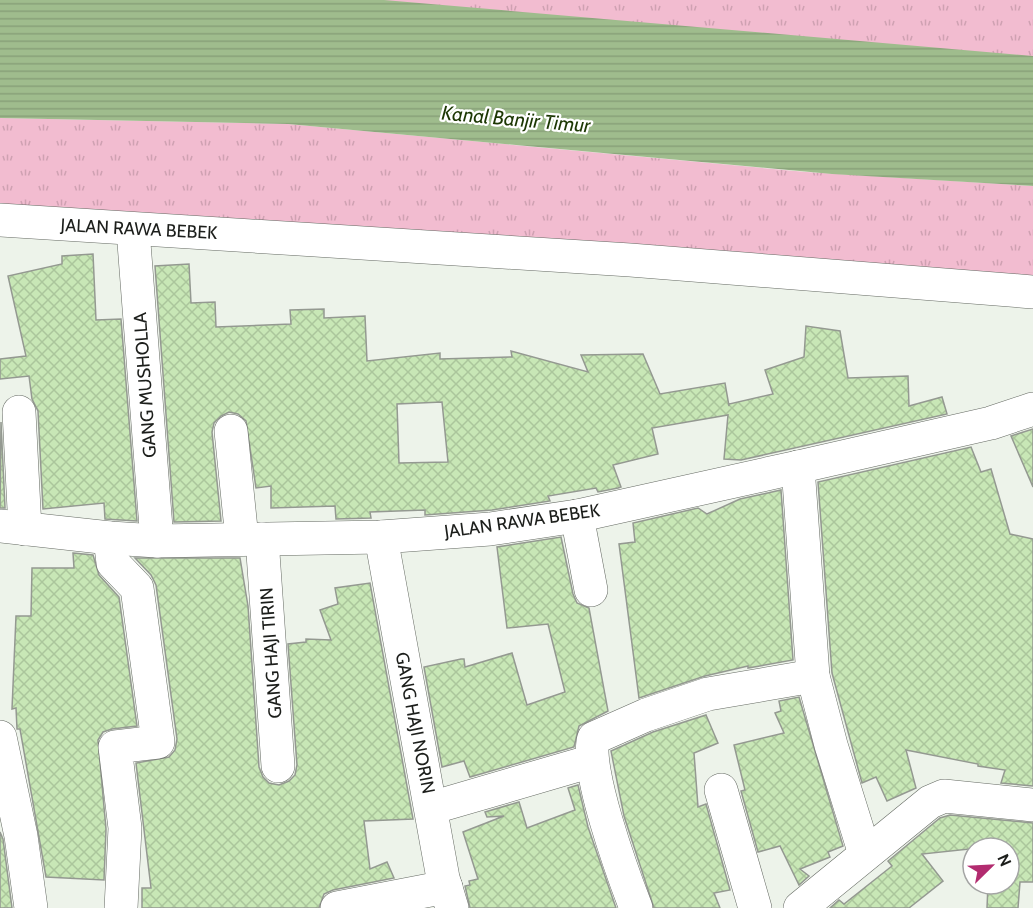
<svg xmlns="http://www.w3.org/2000/svg" width="1033" height="908" font-family="Cabin,sans-serif">
  <defs>
    <pattern id="grass-tufts" width="24" height="20" patternUnits="userSpaceOnUse" patternTransform="scale(1.5)"><rect width="24" height="20" fill="#f2bcd0"/><path d="M3 7l-1-3M5 7V3M7 7l1-3M15 17l-1-3M17 17v-4M19 17l1-3" fill="none" stroke="#cfa1b2"/></pattern>
    <pattern id="water-rules" width="6" height="5" patternUnits="userSpaceOnUse" patternTransform="scale(1.5)"><rect width="6" height="5" fill="#9fbc8d"/><path d="M0 2.5h6" fill="none" stroke="#88a179"/></pattern>
    <pattern id="building-cross-hatch" width="8" height="8" patternUnits="userSpaceOnUse" patternTransform="scale(1.5)"><rect width="8" height="8" fill="#c8e7b6"/><path d="M0 0l8 8M0 8l8-8" fill="none" stroke="#abc69c"/></pattern>
  </defs>
  <rect width="100%" height="100%" fill="#edf3ea"/>
  <g fill="url(#grass-tufts)">
    <path d="M364,0h669v58z"/>
    <path d="M0,118l288,6 518,48 227,14v106l-1033,-73z"/>
  </g>
  <path fill="url(#water-rules)" d="M0,0h384l649,56v130l-201,-12 -544,-50 -288,-6z"/>
  <g fill="url(#building-cross-hatch)" stroke="#949991" stroke-width="1.5" fill-rule="evenodd">
    <path d="M93,254l3,66 25,-1 16,202 -32,-2 -1,-16 -61,6 -5,-98 -6,-12 -3,-23 -29,3v-20l26,-3 -18,-80 54,-12v-8z"/>
    <path d="M189,264l2,39 24,-1 1,25 75,-3 -1,-14 34,-1v9l41,-2 2,45 73,-8v6l72,-2 -1,-6 77,21 -7,-17 62,-1 17,40 65,-11 4,23v-2l44,-10 -8,-24 39,-13 2,-31 34,5 8,47 60,-2 1,30 33,-9 5,17 -206,46 -17,-1 4,-44 -76,13 6,26 -45,11 8,22 -3,1 -20,4 -2,-4 -48,8 2,5 -58,9 -67,5v-5l-55,2 1,6 -35,1 -1,-13 -64,2v-22l-15,2 -10,-67 -8,-7 -9,-2 -8,4 -7,7 -2,9 9,89 -47,1 -19,-256zM442,402l6,60 -49,1 -2,-59z"/>
    <path d="M1,422l4,86h-5z"/>
    <path d="M1033,429v58l-22,-51z"/>
    <path d="M971,447l10,25 10,-3 19,65 23,5v247l-32,-3 4,-13 -27,-4v-2l-72,-14 10,38 -29,13 -11,-24 -14,6 -30,-110 -14,-191z"/>
    <path d="M781,490l12,170 -45,8v-2l-43,10 -66,22 -20,-154 16,-2 -2,-19 65,-15 9,6 33,-15z"/>
    <path d="M561,537l12,57 4,9 12,5 19,103 -29,15 -5,21 -104,30 -6,-16 -22,6 -18,-100 37,-8h3l1,8 47,-14 15,52 38,-13 -17,-68 -41,4 -10,-81z"/>
    <path d="M73,553l20,2 6,20 20,22 18,129 -25,3 -9,3 -5,8 8,89 -2,51 -58,-3 -26,-148h-3l-1,-21 -4,1 4,-93h15l1,-48h42z"/>
    <path d="M135,558h105l8,48 11,161 4,10 6,6 10,2 10,-4 6,-6 2,-10 -9,-121 18,-2v-3l25,1 -11,-30 18,-6 -3,-16 35,-5 43,236 -49,2 6,48 17,-7 7,16 -61,12 -9,4 -5,14h-177v-20h9l-15,-125 33,-6 6,-7 2,-11 -21,-154 -5,-10z"/>
    <path d="M799,697l44,149 -15,6 2,5 -30,12 9,7 -10,9 -19,-39 -22,6 -17,-61 4,-1 -11,-45 50,-12 -9,-20 6,-2 -2,-10z"/>
    <path d="M706,715l12,28 -24,10 4,54 8,-3 24,86 -16,3 6,15h-66l-30,-92 -13,-65 42,-19z"/>
    <path d="M578,785l10,42 28,81h-146l-5,-22 5,-1 -1,-4 9,-2 -15,-47 41,-16 -17,1 -2,-5 34,-10 8,26 48,-18 -7,-22z"/>
    <path d="M950,815l83,8v59h-13l-2,26h-31l1,-24h21v-36l-21,-1 -66,7 21,27 -34,27h-79l9,-8 5,4 48,-38 -4,-5 52,-43z"/>
    <path d="M0,832l3,7 9,69h-12z"/>
  </g>
  <g fill="none" stroke-linecap="round" stroke-linejoin="round">
    <defs>
      <g id="minor">
        <path d="M0,220l630,40 403,32"/>
        <path d="M133,230l24,311"/>
        <path d="M19,412l6,117"/>
        <path d="M231,431l11,108"/>
        <path d="M798,467l15,209 18,69 34,109"/>
        <path d="M577,516l14,74"/>
        <path d="M0,526l110,12 47,3 224,-4 109,-8 87,-13 221,-49 193,-44 42,-14"/>
        <path d="M381,537l62,341 9,30"/>
        <path d="M110,538l3,25 24,25 21,154 -43,5 10,81 -4,80"/>
        <path d="M262,539l16,227"/>
        <path d="M0,737l21,99 10,72"/>
        <path d="M721,790l34,118"/>
        <path d="M431,808l161,-47"/>
        <path d="M337,908l109,-21"/>
        <path d="M636,908c-12,-31 -53,-143 -42,-170l52,-23 62,-21 105,-18"/>
        <path d="M800,908l130,-106 14,-6 89,9"/>
      </g>
    </defs>
    <use href="#minor" stroke="#656a63" stroke-width="34"/>
    <use href="#minor" stroke="#fff" stroke-width="33"/>
  </g>
  <g text-anchor="middle" stroke-width="4.5" stroke-linejoin="round" paint-order="stroke">
    <g font-size="18" fill="#1c1e1b" stroke="#fff">
      <text transform="translate(139 229) rotate(3)" y="6">JALAN RAWA BEBEK</text>
      <text transform="translate(145 385) rotate(-94)" y="6">GANG MUSHOLLA</text>
      <text transform="translate(522 521) rotate(-8)" y="6">JALAN RAWA BEBEK</text>
      <text transform="translate(271 653) rotate(-94)" y="6">GANG HAJI TIRIN</text>
      <text transform="translate(415 723) rotate(79)" y="6">GANG HAJI NORIN</text>
    </g>
    <g font-size="20" font-style="italic" fill="#1c3703" stroke="#fff">
      <text transform="translate(516 119) rotate(5)" y="7">Kanal Banjir Timur</text>
    </g>
  </g>
  <g transform="translate(991 866) rotate(66)"><circle r="28" fill="#ffffff" stroke="#a4a5a4" stroke-width="1.5"/>
  <path d="M0-4.5L10 22L0 15L-10 22Z" fill="#b22b6f"/>
  <text y="-9" font-size="16" font-weight="bold" text-anchor="middle" fill="#1c1e1b">N</text>
  </g>
</svg>
